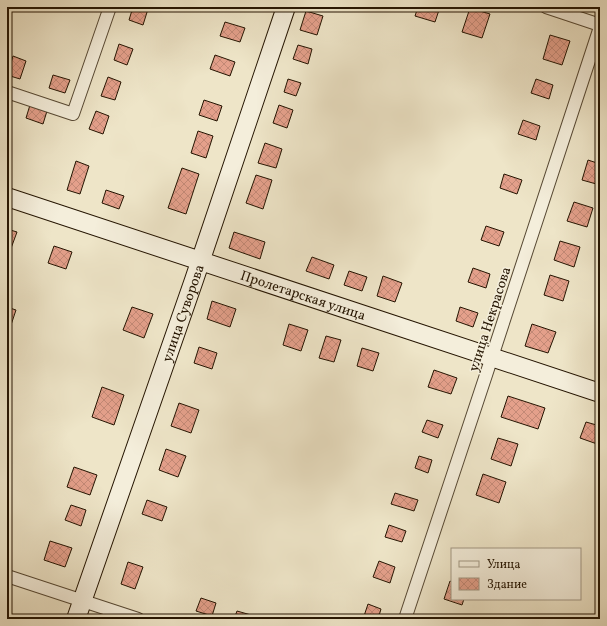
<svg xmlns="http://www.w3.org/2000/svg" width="607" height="626" font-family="Vollkorn,serif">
  <defs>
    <pattern id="building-cross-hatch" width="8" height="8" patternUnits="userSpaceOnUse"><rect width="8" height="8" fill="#e4a08b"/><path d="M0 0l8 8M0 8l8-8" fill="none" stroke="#c38976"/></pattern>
  </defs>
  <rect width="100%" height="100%" fill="#eee5c8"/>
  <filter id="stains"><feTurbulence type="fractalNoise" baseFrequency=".005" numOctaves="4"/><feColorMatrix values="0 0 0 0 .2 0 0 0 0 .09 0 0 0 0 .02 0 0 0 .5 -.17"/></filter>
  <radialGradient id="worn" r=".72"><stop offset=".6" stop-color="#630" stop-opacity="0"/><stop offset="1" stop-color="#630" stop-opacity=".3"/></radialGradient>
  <g fill="url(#building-cross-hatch)" stroke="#251502">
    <path d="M133,7h9l6,2 -5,16 -14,-5z"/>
    <path d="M388,7h14l-1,4z"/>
    <path d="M418,7h22l-5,15 -20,-6z"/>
    <path d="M470,8l20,6 -8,24 -20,-6z"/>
    <path d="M306,11l17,5 -6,19 -17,-5z"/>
    <path d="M225,22l20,6 -5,14 -20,-6z"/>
    <path d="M550,35l20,6 -8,24 -19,-6z"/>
    <path d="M119,44l14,5 -6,16 -13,-5z"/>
    <path d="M298,45l14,4 -4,15 -15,-5z"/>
    <path d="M215,55l20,7 -5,14 -20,-7z"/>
    <path d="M13,56l13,5 -6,18 -13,-4z"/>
    <path d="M53,75l17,5 -5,13 -16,-5z"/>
    <path d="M108,77l13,5 -6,18 -14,-4z"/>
    <path d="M288,79l13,4 -5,13 -12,-4z"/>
    <path d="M536,79l17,6 -4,14 -18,-6z"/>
    <path d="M204,100l18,6 -5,15 -18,-6z"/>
    <path d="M30,105l17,6 -4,13 -17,-6z"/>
    <path d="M279,105l14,5 -6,18 -14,-5z"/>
    <path d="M96,111l13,5 -6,18 -14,-5z"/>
    <path d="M523,120l17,6 -4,14 -18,-6z"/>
    <path d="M198,131l15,5 -7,22 -15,-5z"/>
    <path d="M265,143l17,6 -6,19 -18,-5z"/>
    <path d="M588,160l12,4v21l-18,-5z"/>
    <path d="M76,161l13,5 -9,28 -13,-4z"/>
    <path d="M182,168l17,6 -13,40 -18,-6z"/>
    <path d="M504,174l18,6 -5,14 -17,-6z"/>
    <path d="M256,175l16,5 -9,29 -17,-6z"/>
    <path d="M106,190l18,6 -5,13 -17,-6z"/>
    <path d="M574,202l19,6 -6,19 -20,-6z"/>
    <path d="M486,226l18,6 -5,14 -18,-6z"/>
    <path d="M7,229l10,3 -7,19 -3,-1z"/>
    <path d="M234,232l31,10 -5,17 -31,-11z"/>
    <path d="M560,241l20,6 -6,20 -20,-7z"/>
    <path d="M54,246l18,6 -6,17 -18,-6z"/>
    <path d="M312,257l22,8 -5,14 -23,-8z"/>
    <path d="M473,268l17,6 -4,14 -18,-6z"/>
    <path d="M349,271l18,6 -5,14 -18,-6z"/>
    <path d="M550,275l19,6 -6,20 -19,-6z"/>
    <path d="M383,276l19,7 -7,19 -18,-6z"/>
    <path d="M212,301l24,8 -6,18 -23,-8z"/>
    <path d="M7,307l9,3 -8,24h-1z"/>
    <path d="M132,307l21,7 -9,24 -21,-8z"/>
    <path d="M460,307l18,6 -5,14 -17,-6z"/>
    <path d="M289,324l19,6 -7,21 -18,-6z"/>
    <path d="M532,324l24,8 -8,21 -23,-7z"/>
    <path d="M326,336l15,4 -7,22 -15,-4z"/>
    <path d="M199,347l18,6 -5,16 -18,-6z"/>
    <path d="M362,348l17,5 -6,18 -16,-5z"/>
    <path d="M434,370l23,8 -6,16 -23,-7z"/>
    <path d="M102,387l22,8 -10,30 -22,-8z"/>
    <path d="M508,396l37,12 -7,21 -37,-12z"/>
    <path d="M179,403l20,7 -8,23 -20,-7z"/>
    <path d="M427,420l16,5 -5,13 -16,-6z"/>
    <path d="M586,422l14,4v19l-20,-7z"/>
    <path d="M498,438l20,6 -7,22 -20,-7z"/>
    <path d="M166,449l20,7 -8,21 -19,-7z"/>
    <path d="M419,456l13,4 -4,13 -13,-5z"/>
    <path d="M74,467l23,8 -7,20 -23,-8z"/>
    <path d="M483,474l23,8 -7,21 -23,-8z"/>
    <path d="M395,493l23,7 -4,11 -23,-7z"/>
    <path d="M147,500l20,7 -5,14 -20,-7z"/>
    <path d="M71,505l15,5 -5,16 -16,-6z"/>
    <path d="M389,525l17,6 -4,11 -17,-5z"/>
    <path d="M50,541l22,7 -7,19 -21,-7z"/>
    <path d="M379,561l16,6 -5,16 -17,-6z"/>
    <path d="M128,562l15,5 -8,22 -14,-5z"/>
    <path d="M450,581l2,1v17h12l-2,6 -18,-6z"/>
    <path d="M201,598l15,5 -4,13 -16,-5z"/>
    <path d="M368,604l13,5 -3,10h-15z"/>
    <path d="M237,611l14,4 -2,4h-15z"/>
  </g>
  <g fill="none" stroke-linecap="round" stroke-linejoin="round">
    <defs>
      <g id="street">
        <path d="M546,7l54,18"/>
        <path d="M7,92l66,22 37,-107"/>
        <path d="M7,576l131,43"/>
        <path d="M405,619l81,-244 114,-348"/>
      </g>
      <g id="secondary">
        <path id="s1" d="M7,197l593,196"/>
        <path id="s2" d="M76,619l118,-339 92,-273"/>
      </g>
    </defs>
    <use href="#street" stroke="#574934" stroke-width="14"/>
    <use href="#secondary" stroke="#251502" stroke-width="20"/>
    <use href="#street" stroke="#f4eedb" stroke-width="12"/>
    <use href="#secondary" stroke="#f4eedb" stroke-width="18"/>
  </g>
  <g text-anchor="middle" stroke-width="3" stroke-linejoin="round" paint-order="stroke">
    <g font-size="14" fill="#251502" stroke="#f4eedb">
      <text dy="5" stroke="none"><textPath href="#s1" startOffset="312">Пролетарская улица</textPath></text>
      <text dy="5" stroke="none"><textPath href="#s2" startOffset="324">улица Суворова</textPath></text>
      <text transform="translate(489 319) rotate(-72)" y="5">улица Некрасова</text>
    </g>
  </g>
  <rect width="607" height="626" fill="none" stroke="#eee5c8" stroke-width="24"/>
  <rect x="8" y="8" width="591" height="610" fill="none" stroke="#251502" stroke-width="2"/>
  <rect x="12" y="12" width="583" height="602" fill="none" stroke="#251502"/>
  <rect x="451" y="548" width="130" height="52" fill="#f4eedb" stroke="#a19784"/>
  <rect x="459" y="561" width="20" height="6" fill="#f4eedb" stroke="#a19784"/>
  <text x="487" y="568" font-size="12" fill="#251502">Улица</text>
  <rect x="459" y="578" width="20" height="12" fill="url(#building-cross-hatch)" stroke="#a19784"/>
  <text x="487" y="588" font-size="12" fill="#251502">Здание</text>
  <rect width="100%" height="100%" filter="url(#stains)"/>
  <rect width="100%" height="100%" fill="url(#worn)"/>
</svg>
